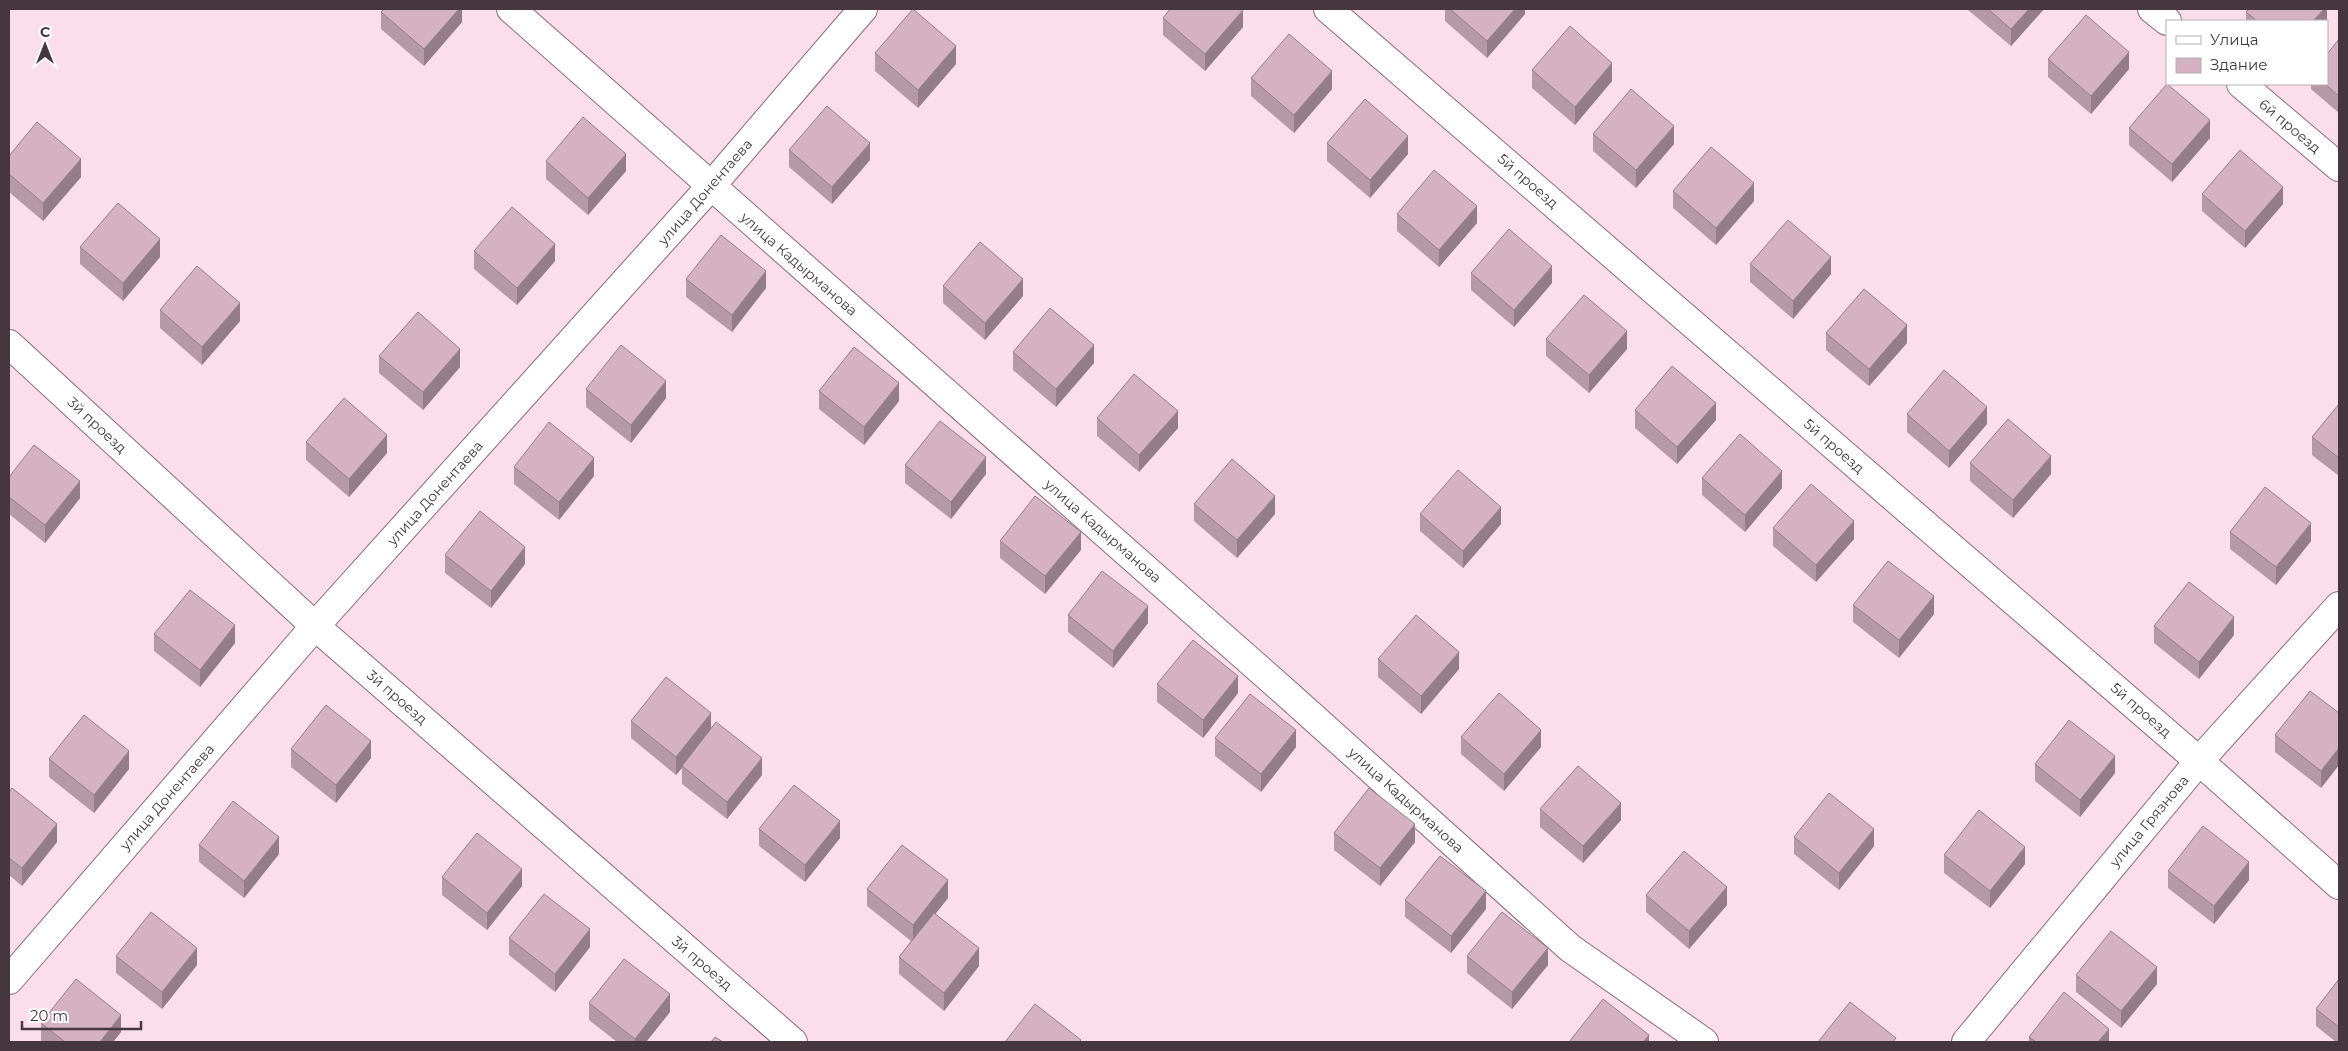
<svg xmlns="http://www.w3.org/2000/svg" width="2348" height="1051" font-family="Montserrat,sans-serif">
  <rect width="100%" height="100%" fill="#fbdeea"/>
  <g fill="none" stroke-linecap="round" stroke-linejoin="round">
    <defs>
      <g id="street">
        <path d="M511,9l774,683 285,256 134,94"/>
        <path d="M1328,9l871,752 140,124"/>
        <path d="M2152,9l15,12"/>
        <path d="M2241,84l98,83"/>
        <path d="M9,344l306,282 478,416"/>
        <path d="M9,980l306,-354 396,-440 152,-177"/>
        <path d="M1966,1042l233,-281 140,-155"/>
      </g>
    </defs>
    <use href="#street" stroke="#896a77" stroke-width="30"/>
    <use href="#street" stroke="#fff" stroke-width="28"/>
  </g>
  <g fill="#b799a6">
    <path d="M462,9v13l-38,44 -43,-37v-17z"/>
    <path d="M1445,9h80v5l-38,44 -42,-37z"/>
    <path d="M1968,9h76l-33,37 -43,-36z"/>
    <path d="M2327,9v13v-1h-81v-9z"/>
    <path d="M1163,18l80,9 -38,44 -42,-36z"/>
    <path d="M2339,39v74l-28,-24v-5h16z"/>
    <path d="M875,53l81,11 -38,44 -43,-37z"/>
    <path d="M2048,59l81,10 -38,45 -43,-37z"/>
    <path d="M1532,70l80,11 -37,44 -43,-37z"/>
    <path d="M1251,78l81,11 -38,44 -43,-37z"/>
    <path d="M2129,128l81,10 -38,44 -43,-37z"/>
    <path d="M1593,134l81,10 -38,44 -43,-37z"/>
    <path d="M1327,143l81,11 -38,44 -43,-37z"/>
    <path d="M789,150l81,10 -38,44 -43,-37z"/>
    <path d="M9,156l72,21 -38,44 -34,-29z"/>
    <path d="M546,161l80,10 -38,44 -42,-36z"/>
    <path d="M1673,191l81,10 -38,44 -43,-37z"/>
    <path d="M2202,194l81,10 -38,44 -43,-37z"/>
    <path d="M1397,214l80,9 -38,44 -42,-36z"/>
    <path d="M80,247l80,10 -37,44 -43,-37z"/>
    <path d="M474,251l81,10 -38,44 -43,-36z"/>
    <path d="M1750,264l81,10 -38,45 -43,-37z"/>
    <path d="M1471,273l81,10 -38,44 -43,-37z"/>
    <path d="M686,279l80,9 -34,44 -46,-35z"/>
    <path d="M943,286l80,10 -38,44 -42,-37z"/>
    <path d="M160,310l80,11 -38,44 -42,-37z"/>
    <path d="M1826,333l81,10 -38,43 -43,-36z"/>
    <path d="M1546,339l81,10 -38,44 -43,-37z"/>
    <path d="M1013,352l81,11 -38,44 -43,-37z"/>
    <path d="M379,356l81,11 -37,43 -44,-37z"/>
    <path d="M586,389l80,9 -35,45 -45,-36z"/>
    <path d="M819,391l80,10 -35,44 -45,-36z"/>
    <path d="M2339,404v72l-27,-21v-18z"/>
    <path d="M1635,410l81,10 -39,44 -42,-36z"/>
    <path d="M1907,414l80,10 -38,44 -42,-36z"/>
    <path d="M1097,418l81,10 -39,44 -42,-36z"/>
    <path d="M306,442l81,11 -38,44 -43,-37z"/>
    <path d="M1970,463l81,11 -38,44 -43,-37z"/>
    <path d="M905,465l81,9 -35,45 -46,-36z"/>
    <path d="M514,467l80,9 -35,44 -45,-36z"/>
    <path d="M9,477l71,21 -35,45 -36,-29z"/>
    <path d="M1702,478l80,10 -37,44 -43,-37z"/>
    <path d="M1194,504l81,10 -38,44 -43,-37z"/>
    <path d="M1420,514l81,10 -38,44 -43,-37z"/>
    <path d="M1773,528l81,11 -38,43 -43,-36z"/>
    <path d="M2230,532l81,9 -35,44 -46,-36z"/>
    <path d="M1000,541l81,9 -36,44 -45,-36z"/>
    <path d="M445,555l80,9 -34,44 -46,-35z"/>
    <path d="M1853,605l81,9 -35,44 -46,-36z"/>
    <path d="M1068,615l80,8 -35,45 -45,-36z"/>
    <path d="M2154,626l80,9 -35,44 -45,-36z"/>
    <path d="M154,634l81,9 -35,44 -46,-36z"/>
    <path d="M1378,659l81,10 -38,45 -43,-37z"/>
    <path d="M1157,684l81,9 -35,45 -46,-36z"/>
    <path d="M2339,713v52l-18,23 -46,-36v-17z"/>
    <path d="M631,721l80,7 51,47 -35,44 -45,-35v-16l-6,7 -45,-37z"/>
    <path d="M1461,737l80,10 -37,44 -43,-37z"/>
    <path d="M1215,738l81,9 -35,45 -46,-36z"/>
    <path d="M291,749l80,9 -35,45 -45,-36z"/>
    <path d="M49,759l80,10 -35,44 -45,-36z"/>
    <path d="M2035,764l80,9 -35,44 -45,-36z"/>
    <path d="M9,792l48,50 -35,44 -13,-11z"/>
    <path d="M1540,809l81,11 -38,43 -43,-36z"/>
    <path d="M759,829l81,9 -35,44 -46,-36z"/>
    <path d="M1334,833l81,9 -35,44 -46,-36z"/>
    <path d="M1794,837l80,9 -35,44 -45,-36z"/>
    <path d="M199,845l80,9 -35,44 -45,-36z"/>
    <path d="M1944,855l81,9 -35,44 -46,-35z"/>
    <path d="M2168,871l81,9 -35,44 -46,-36z"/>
    <path d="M442,877l80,9 -35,44 -45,-35z"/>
    <path d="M867,889l81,9 -13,16 44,52 -35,45 -45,-37v-17l12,-16 -44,-35z"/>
    <path d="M1646,895l81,10 -38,44 -43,-37z"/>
    <path d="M1405,900l81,9 -35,44 -46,-36z"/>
    <path d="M509,938l81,9 -35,45 -46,-37z"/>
    <path d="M116,956l81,9 -35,44 -46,-36z"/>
    <path d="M1467,956l81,9 -36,44 -45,-36z"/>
    <path d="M2076,975l81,9 -36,44 -45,-36z"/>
    <path d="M2339,979v63h-3l-20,-16v-17z"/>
    <path d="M589,1003l81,9 -24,30h-29l-28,-22z"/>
    <path d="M41,1023l80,9 -8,10h-70l-2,-1z"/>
    <path d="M2029,1037l80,5h-80z"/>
  </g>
  <g fill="#957d87">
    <path d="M459,9h3v13l-38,44v-17z"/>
    <path d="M1515,9h10v5l-38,44v-17z"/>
    <path d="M2029,9h15l-33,37v-17z"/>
    <path d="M2324,9h3v13v-1h-14z"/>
    <path d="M1243,10v17l-38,44v-17z"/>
    <path d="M956,46v18l-38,44v-18z"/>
    <path d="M2129,52v17l-38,45v-18z"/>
    <path d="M1612,63v18l-37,44v-18z"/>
    <path d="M1332,71v18l-38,44v-18z"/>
    <path d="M2210,120v18l-38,44v-18z"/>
    <path d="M1674,126v18l-38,44v-18z"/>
    <path d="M1408,136v18l-38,44v-18z"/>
    <path d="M870,143v17l-38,44v-17z"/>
    <path d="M626,154v17l-38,44v-17z"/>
    <path d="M81,159v18l-38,44v-18z"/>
    <path d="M1754,183v18l-38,44v-17z"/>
    <path d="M2283,187v17l-38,44v-17z"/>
    <path d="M1477,206v17l-38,44v-17z"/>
    <path d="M160,239v18l-37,44v-18z"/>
    <path d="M555,244v17l-38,44v-17z"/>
    <path d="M1831,257v17l-38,45v-18z"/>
    <path d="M1552,266v17l-38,44v-17z"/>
    <path d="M766,271v17l-34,44v-17z"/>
    <path d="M1023,279v17l-38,44v-17z"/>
    <path d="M240,303v18l-38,44v-18z"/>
    <path d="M1907,325v18l-38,43v-17z"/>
    <path d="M1627,331v18l-38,44v-18z"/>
    <path d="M1094,345v18l-38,44v-18z"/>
    <path d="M460,349v18l-37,43v-18z"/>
    <path d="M666,381v17l-35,45v-18z"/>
    <path d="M899,383v18l-35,44v-18z"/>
    <path d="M1716,403v17l-39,44v-17z"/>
    <path d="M1987,407v17l-38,44v-17z"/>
    <path d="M1178,411v17l-39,44v-17z"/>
    <path d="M387,435v18l-38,44v-18z"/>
    <path d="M2051,456v18l-38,44v-18z"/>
    <path d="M986,457v17l-35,45v-17z"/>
    <path d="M594,458v18l-35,44v-18z"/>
    <path d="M1782,471v17l-37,44v-17z"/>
    <path d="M80,481v17l-35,45v-18z"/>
    <path d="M1275,496v18l-38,44v-18z"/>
    <path d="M1501,507v17l-38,44v-17z"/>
    <path d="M1854,521v18l-38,43v-17z"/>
    <path d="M2311,523v18l-35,44v-18z"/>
    <path d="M1081,532v18l-36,44v-18z"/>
    <path d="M525,547v17l-34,44v-17z"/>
    <path d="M1934,596v18l-35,44v-18z"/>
    <path d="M1148,606v17l-35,45v-17z"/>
    <path d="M2234,617v18l-35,44v-17z"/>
    <path d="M235,625v18l-35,44v-17z"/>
    <path d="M1459,652v17l-38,45v-18z"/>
    <path d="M1238,676v17l-35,45v-18z"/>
    <path d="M711,713v18l-29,35v2l-6,7v-18z"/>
    <path d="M1296,730v17l-35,45v-18z"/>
    <path d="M1541,730v17l-37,44v-17z"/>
    <path d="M371,741v17l-35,45v-18z"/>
    <path d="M2339,748v17l-18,23v-17z"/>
    <path d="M129,751v18l-35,44v-18z"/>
    <path d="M2115,756v17l-35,44v-17z"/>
    <path d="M762,758v17l-35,44v-17z"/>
    <path d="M1621,803v17l-38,43v-17z"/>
    <path d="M840,821v17l-35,44v-17z"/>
    <path d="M57,824v18l-35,44v-18z"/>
    <path d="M1415,824v18l-35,44v-18z"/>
    <path d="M1874,829v17l-35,44v-17z"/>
    <path d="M279,837v17l-35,44v-17z"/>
    <path d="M2025,847v17l-35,44v-17z"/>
    <path d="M2249,862v18l-35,44v-18z"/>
    <path d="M522,869v17l-35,44v-17z"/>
    <path d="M948,880v18l-35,44v-17z"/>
    <path d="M1727,887v18l-38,44v-18z"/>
    <path d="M1486,891v18l-35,44v-17z"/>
    <path d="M590,929v18l-35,45v-18z"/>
    <path d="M197,948v17l-35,44v-17z"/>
    <path d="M979,948v18l-35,45v-18z"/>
    <path d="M1548,948v17l-36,44v-17z"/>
    <path d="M2157,967v17l-36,44v-17z"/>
    <path d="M670,994v18l-24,30h-11v-3z"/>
    <path d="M121,1015v17l-8,10h-13z"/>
    <path d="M2109,1029v13h-11z"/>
    <path d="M1649,1035v7h-6z"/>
  </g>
  <g fill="#d5b2c1" stroke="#957d87">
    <path d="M384,9h75l-35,40 -43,-37z"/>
    <path d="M913,9l43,37 -38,44 -43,-37z"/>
    <path d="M1170,9h72l1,1 -38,44 -42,-36z"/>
    <path d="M1450,9h65l-28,32z"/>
    <path d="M1988,9h41l-18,20z"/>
    <path d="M2249,9h75l-11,12h-56l-11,-9z"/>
    <path d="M2086,15l43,37 -38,44 -43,-37z"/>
    <path d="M1570,26l42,37 -37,44 -43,-37z"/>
    <path d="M1289,34l43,37 -38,44 -43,-37z"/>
    <path d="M2339,39v57l-14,-12h2v-30z"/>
    <path d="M2167,84l43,36 -38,44 -43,-36z"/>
    <path d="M1631,89l43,37 -38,44 -43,-36z"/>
    <path d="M1365,99l43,37 -38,44 -43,-37z"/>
    <path d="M827,106l43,37 -38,44 -43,-37z"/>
    <path d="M583,117l43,37 -38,44 -42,-37z"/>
    <path d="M37,122l44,37 -38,44 -34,-29v-18z"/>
    <path d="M1711,147l43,36 -38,45 -43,-37z"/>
    <path d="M2240,150l43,37 -38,44 -43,-37z"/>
    <path d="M1434,170l43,36 -38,44 -42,-36z"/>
    <path d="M118,203l42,36 -37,44 -43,-36z"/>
    <path d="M512,207l43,37 -38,44 -43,-37z"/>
    <path d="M1788,220l43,37 -38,44 -43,-37z"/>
    <path d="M1509,229l43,37 -38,44 -43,-37z"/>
    <path d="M721,235l45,36 -34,44 -46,-36z"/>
    <path d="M980,242l43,37 -38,44 -42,-37z"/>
    <path d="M197,266l43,37 -38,44 -42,-37z"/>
    <path d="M1864,289l43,36 -38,44 -43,-36z"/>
    <path d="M1584,295l43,36 -38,44 -43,-36z"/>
    <path d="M1050,308l44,37 -38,44 -43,-37z"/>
    <path d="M418,312l42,37 -37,43 -44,-36z"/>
    <path d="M621,345l45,36 -35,44 -45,-36z"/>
    <path d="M854,347l45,36 -35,44 -45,-36z"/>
    <path d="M1672,366l44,37 -39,44 -42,-37z"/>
    <path d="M1944,370l43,37 -38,44 -42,-37z"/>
    <path d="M1134,374l44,37 -39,44 -42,-37z"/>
    <path d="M344,398l43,37 -38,44 -43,-37z"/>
    <path d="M2339,404v54l-27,-21z"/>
    <path d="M2008,419l43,37 -38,44 -43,-37z"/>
    <path d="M940,421l46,36 -35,45 -46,-37z"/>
    <path d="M549,422l45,36 -35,44 -45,-35z"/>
    <path d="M1740,434l42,37 -37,44 -43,-37z"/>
    <path d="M34,445l46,36 -35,44 -36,-28v-20z"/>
    <path d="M1232,459l43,37 -38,44 -43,-36z"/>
    <path d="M1458,470l43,37 -38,44 -43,-37z"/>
    <path d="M1811,484l43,37 -38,44 -43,-37z"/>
    <path d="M2265,487l46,36 -35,44 -46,-35z"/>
    <path d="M1035,496l46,36 -36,44 -45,-35z"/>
    <path d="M480,511l45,36 -34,44 -46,-36z"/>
    <path d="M1888,561l46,35 -35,44 -46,-35z"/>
    <path d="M1102,571l46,35 -35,45 -45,-36z"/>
    <path d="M2189,582l45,35 -35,45 -45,-36z"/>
    <path d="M190,590l45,35 -35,45 -46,-36z"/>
    <path d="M1416,615l43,37 -38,44 -43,-37z"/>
    <path d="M1193,640l45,36 -35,44 -46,-36z"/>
    <path d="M666,677l45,36 -35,44 -45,-36z"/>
    <path d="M2310,691l29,22v35l-18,23 -46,-36z"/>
    <path d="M1499,693l42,37 -37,44 -43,-37z"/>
    <path d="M1250,694l46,36 -35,44 -46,-36z"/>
    <path d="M326,705l45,36 -35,44 -45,-36z"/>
    <path d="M84,715l45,36 -35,44 -45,-36z"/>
    <path d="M2069,720l46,36 -35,44 -45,-36z"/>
    <path d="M716,722l46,36 -35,44 -45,-36z"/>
    <path d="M1578,766l43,37 -38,43 -43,-37z"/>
    <path d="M794,785l46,36 -35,44 -46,-36z"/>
    <path d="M12,788l45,36 -35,44 -13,-10v-66z"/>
    <path d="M1369,788l46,36 -35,44 -46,-35z"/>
    <path d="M1829,793l45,36 -35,44 -45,-36z"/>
    <path d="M233,801l46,36 -35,44 -45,-36z"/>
    <path d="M1979,810l46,37 -35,44 -46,-36z"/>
    <path d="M2203,826l46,36 -35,44 -46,-35z"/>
    <path d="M477,833l45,36 -35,44 -45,-36z"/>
    <path d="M902,845l46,35 -35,45 -46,-36z"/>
    <path d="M1684,851l43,36 -38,44 -43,-36z"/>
    <path d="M1440,856l46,35 -35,45 -46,-36z"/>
    <path d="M544,894l46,35 -35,45 -46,-36z"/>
    <path d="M151,912l46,36 -35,44 -46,-36z"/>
    <path d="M1502,912l46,36 -36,44 -45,-36z"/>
    <path d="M934,913l45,35 -35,45 -45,-36z"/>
    <path d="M2111,931l46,36 -36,44 -45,-36z"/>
    <path d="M624,959l46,35 -35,45 -46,-36z"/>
    <path d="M76,979l45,36 -21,27h-35l-24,-19z"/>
    <path d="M2339,979v48l-23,-18z"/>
    <path d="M2064,992l45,37 -11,13h-62l-7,-5z"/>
    <path d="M1603,999l46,36 -6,7h-74z"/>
    <path d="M1850,1002l46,36 -3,4h-75z"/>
    <path d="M1035,1004l46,36 -2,2h-74z"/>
    <path d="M715,1037l8,5h-12z"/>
  </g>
  <g text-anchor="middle" stroke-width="4" stroke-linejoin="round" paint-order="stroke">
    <g font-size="14" fill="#45373d" stroke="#fff">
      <text transform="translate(2290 126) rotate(40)" y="5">6й проезд</text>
      <text transform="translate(1528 181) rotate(41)" y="5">5й проезд</text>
      <text transform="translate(705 192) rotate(-49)" y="5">улица Донентаева</text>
      <text transform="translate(799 264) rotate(41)" y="5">улица Кадырманова</text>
      <text transform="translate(97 425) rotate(43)" y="5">3й проезд</text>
      <text transform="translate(1834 446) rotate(41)" y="5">5й проезд</text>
      <text transform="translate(435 493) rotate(-48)" y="5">улица Донентаева</text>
      <text transform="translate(1103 531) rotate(41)" y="5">улица Кадырманова</text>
      <text transform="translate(397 697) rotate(41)" y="5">3й проезд</text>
      <text transform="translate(2141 710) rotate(41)" y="5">5й проезд</text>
      <text transform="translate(167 797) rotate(-49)" y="5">улица Донентаева</text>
      <text transform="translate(1406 800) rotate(42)" y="5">улица Кадырманова</text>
      <text transform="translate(2149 821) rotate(-50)" y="5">улица Грязнова</text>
      <text transform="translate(702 963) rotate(41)" y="5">3й проезд</text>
    </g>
  </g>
  <rect width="2348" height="1051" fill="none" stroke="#45373d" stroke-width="20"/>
  <rect x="2166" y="20" width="162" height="65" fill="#ffffff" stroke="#b5afb1"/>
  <rect x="2176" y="36" width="25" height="8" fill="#ffffff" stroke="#b5afb1"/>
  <text x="2210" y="45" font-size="15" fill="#45373d">Улица</text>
  <rect x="2176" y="58" width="25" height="15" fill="#d5b2c1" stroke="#b5afb1"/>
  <text x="2210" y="70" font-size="15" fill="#45373d">Здание</text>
  <g transform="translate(45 45)" stroke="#ffffff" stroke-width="4" paint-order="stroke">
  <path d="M0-4L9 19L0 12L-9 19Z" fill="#45373d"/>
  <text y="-8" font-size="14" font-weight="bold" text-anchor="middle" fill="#45373d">С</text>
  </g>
  <path d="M22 1021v8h119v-8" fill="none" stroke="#45373d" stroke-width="2.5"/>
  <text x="30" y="1021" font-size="15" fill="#45373d" stroke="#ffffff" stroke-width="4" paint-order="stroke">20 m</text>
</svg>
